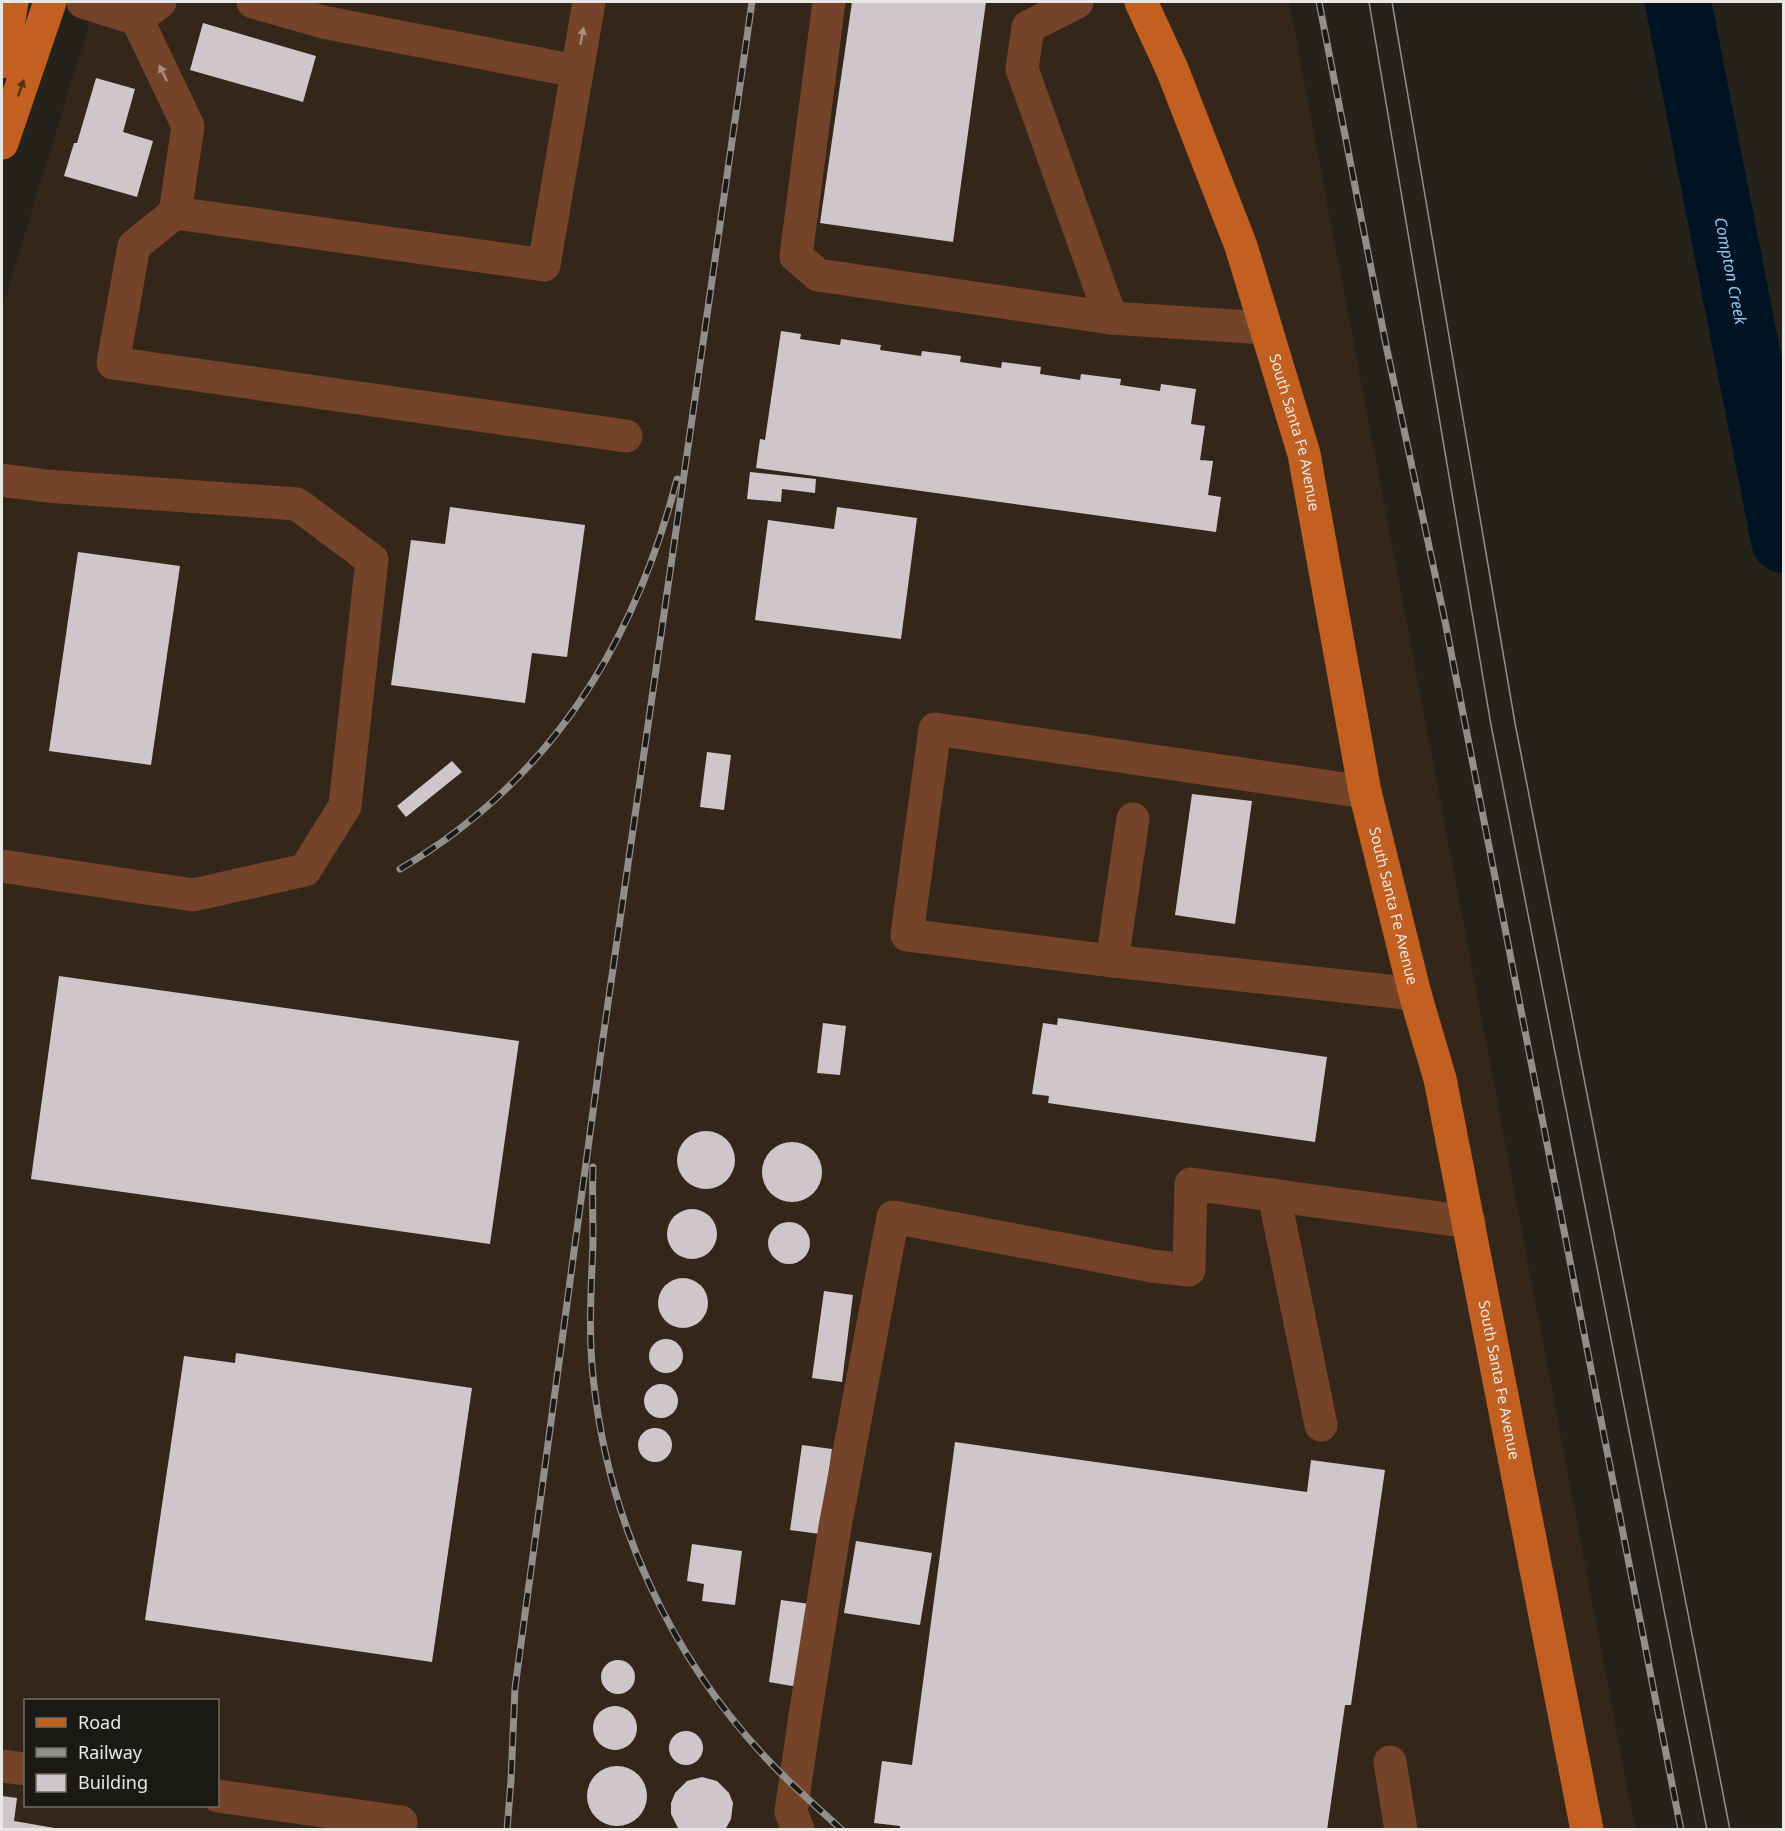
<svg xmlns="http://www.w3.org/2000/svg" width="1785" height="1831" font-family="'Noto Sans',sans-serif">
  <rect width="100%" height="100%" fill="#25221c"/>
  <path fill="#342719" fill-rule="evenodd" d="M96,2h1193l346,1827 -1633,1v-1521zM26,1700h192v106h-192z"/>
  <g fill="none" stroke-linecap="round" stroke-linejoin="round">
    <path stroke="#001323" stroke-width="66" id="s1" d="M1678,2l106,538"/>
  </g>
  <g fill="#cfc6cb">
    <path d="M852,2h134l-33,240 -133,-19z"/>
    <path d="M203,23l113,33 -13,46 -113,-32z"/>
    <path d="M96,78l39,11 -12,43 30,9 -16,56 -73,-21 10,-33h3z"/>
    <path d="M781,331l20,3 -1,5 40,6 1,-6 40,6 -1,5 41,6 1,-5 39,5 -1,6 41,6 1,-6 39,5 -1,7 40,6 1,-6 40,5 -1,6 40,6 1,-7 35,5 -5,35 14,2 -5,34 13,1 -5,34 13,2 -5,35 -460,-64 4,-29 5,1z"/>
    <path d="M750,472l66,7 -1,14 -33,-4 -1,13 -34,-3z"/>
    <path d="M450,507l135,18 -18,132 -35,-4 -7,50 -134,-18 20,-145 34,4z"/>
    <path d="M837,507l80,11 -16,121 -146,-19 13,-100 66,9z"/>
    <path d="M78,552l102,14 -29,199 -102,-14z"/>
    <path d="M707,752l24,3 -7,55 -24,-3z"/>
    <path d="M452,761l10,11 -56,45 -9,-11z"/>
    <path d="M1192,794l60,7 -17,123 -60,-9z"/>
    <path d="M59,976l460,65 -29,203 -459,-65z"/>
    <path d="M1058,1018l269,39 -12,85 -267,-39 1,-7 -17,-2 11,-71 14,2z"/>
    <path d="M823,1023l23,3 -6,49 -23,-2z"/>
    <circle cx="706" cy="1160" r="29"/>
    <circle cx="792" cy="1172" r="30"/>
    <circle cx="692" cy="1234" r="25"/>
    <circle cx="789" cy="1243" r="21"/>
    <circle cx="683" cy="1303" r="25"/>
    <path d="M824,1291l29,4 -11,87 -30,-4z"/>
    <circle cx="666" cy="1356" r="17"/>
    <path d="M236,1353l236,35 -40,274 -287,-42 39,-264 51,7z"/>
    <circle cx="661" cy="1401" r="17"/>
    <circle cx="655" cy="1445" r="17"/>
    <path d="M955,1442l352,50 4,-32 74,10 -34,235h-6l-18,125h-427v-4l-26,-3 8,-62 30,4z"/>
    <path d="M802,1445l30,4 -12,85 -30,-4z"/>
    <path d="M856,1541l76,12 -12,72 -76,-12z"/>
    <path d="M692,1544l50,7 -7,54 -33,-4 2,-17 -17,-3z"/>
    <path d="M781,1600l29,4 -12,83 -29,-5z"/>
    <circle cx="618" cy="1677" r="17"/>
    <circle cx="615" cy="1728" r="22"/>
    <circle cx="686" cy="1748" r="17"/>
    <circle cx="617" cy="1796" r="30"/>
    <path d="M702,1777l15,4 12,12 4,10 -2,16 -6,11h-46l-8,-16v-11l4,-10 12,-12z"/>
    <path d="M2,1796l15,2 -3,23 52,9h-64z"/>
  </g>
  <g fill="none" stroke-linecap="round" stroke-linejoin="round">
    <g stroke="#744329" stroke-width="33">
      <path d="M83,2l54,17 51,107 -13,87 369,52 45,-263"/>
      <path d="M253,2l70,20 253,49"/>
      <path d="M829,2l-33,254 22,19 293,43"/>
      <path d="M1077,2l-49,25 -6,42 89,249 154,10"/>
      <path d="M137,19l23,-17"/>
      <path d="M175,213l-41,33 -21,117 513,73"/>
      <path d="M2,480l44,6 251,18 75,56 -27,246 -40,64 -112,25 -191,-29"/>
      <path d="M1365,792l-430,-63 -28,206 205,26 303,33"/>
      <path d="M1112,961l21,-142"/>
      <path d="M1274,1195l47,230"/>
      <path d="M1390,1762l11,68"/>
      <path d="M2,1766l24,3"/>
      <path d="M218,1796l183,26"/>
      <path d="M798,1830l-7,-18 14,-96 30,-189 58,-310 259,49 37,4 2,-86 278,38"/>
    </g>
    <g stroke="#c36021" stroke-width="33">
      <path id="s2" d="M1141,2l31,67 69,177 63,208 61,338 50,202 25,85 147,751"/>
      <path d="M2,62l10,-60"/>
      <path d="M2,143l48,-141"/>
    </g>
    <g stroke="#918f8a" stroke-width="1.5">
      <path d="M1369,2l122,723 216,1105"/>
      <path d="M1392,2l123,721 215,1107"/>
    </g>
    <defs>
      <g id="rail">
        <path d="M1319,2l68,348 58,271 236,1209"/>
        <path d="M400,869c150,-88 234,-224 277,-390"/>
        <path d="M593,1167c-1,26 0,51 0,77 -2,47 -5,94 1,141 16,140 76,270 172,373 24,26 50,48 76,72"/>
        <path d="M507,1830l4,-50 4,-92 86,-636 151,-1050"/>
      </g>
    </defs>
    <use href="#rail" stroke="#918f8a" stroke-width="7"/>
    <use href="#rail" stroke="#1b1913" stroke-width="4.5" stroke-dasharray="14" stroke-linecap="butt"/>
  </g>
  <defs><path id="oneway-solid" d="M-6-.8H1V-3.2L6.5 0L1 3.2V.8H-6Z" transform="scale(1.5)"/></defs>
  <g fill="#a98d7d">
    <use href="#oneway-solid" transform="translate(582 36) rotate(-79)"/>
    <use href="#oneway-solid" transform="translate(163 73) rotate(-116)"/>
  </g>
  <use fill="#563218" href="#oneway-solid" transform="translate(21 88) rotate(-71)"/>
  <g text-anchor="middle" stroke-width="6" stroke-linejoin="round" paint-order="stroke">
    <g font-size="15" fill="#e9e8e4" stroke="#1b1913">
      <text dy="5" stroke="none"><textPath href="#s2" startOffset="458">South Santa Fe Avenue</textPath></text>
      <text dy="5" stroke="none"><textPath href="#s2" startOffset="942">South Santa Fe Avenue</textPath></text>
      <text dy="5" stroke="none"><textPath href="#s2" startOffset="1428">South Santa Fe Avenue</textPath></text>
    </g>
    <g font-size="16" font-style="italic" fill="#8fcaf4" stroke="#1b1913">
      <text dy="6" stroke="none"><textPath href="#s1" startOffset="274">Compton Creek</textPath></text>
    </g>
  </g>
  <rect width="1785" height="1831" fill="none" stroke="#e9e8e4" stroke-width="6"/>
  <rect x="24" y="1699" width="195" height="108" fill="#1b1913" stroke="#6d6c67" stroke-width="1.5"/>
  <rect x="36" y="1718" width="30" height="9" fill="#c36021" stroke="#6d6c67" stroke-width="1.5"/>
  <text x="78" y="1729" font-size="18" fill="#e9e8e4">Road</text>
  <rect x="36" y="1748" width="30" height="9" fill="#918f8a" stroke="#6d6c67" stroke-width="1.5"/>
  <text x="78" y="1759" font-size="18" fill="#e9e8e4">Railway</text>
  <rect x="36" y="1774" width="30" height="18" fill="#cfc6cb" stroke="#6d6c67" stroke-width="1.5"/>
  <text x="78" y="1789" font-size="18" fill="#e9e8e4">Building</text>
</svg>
